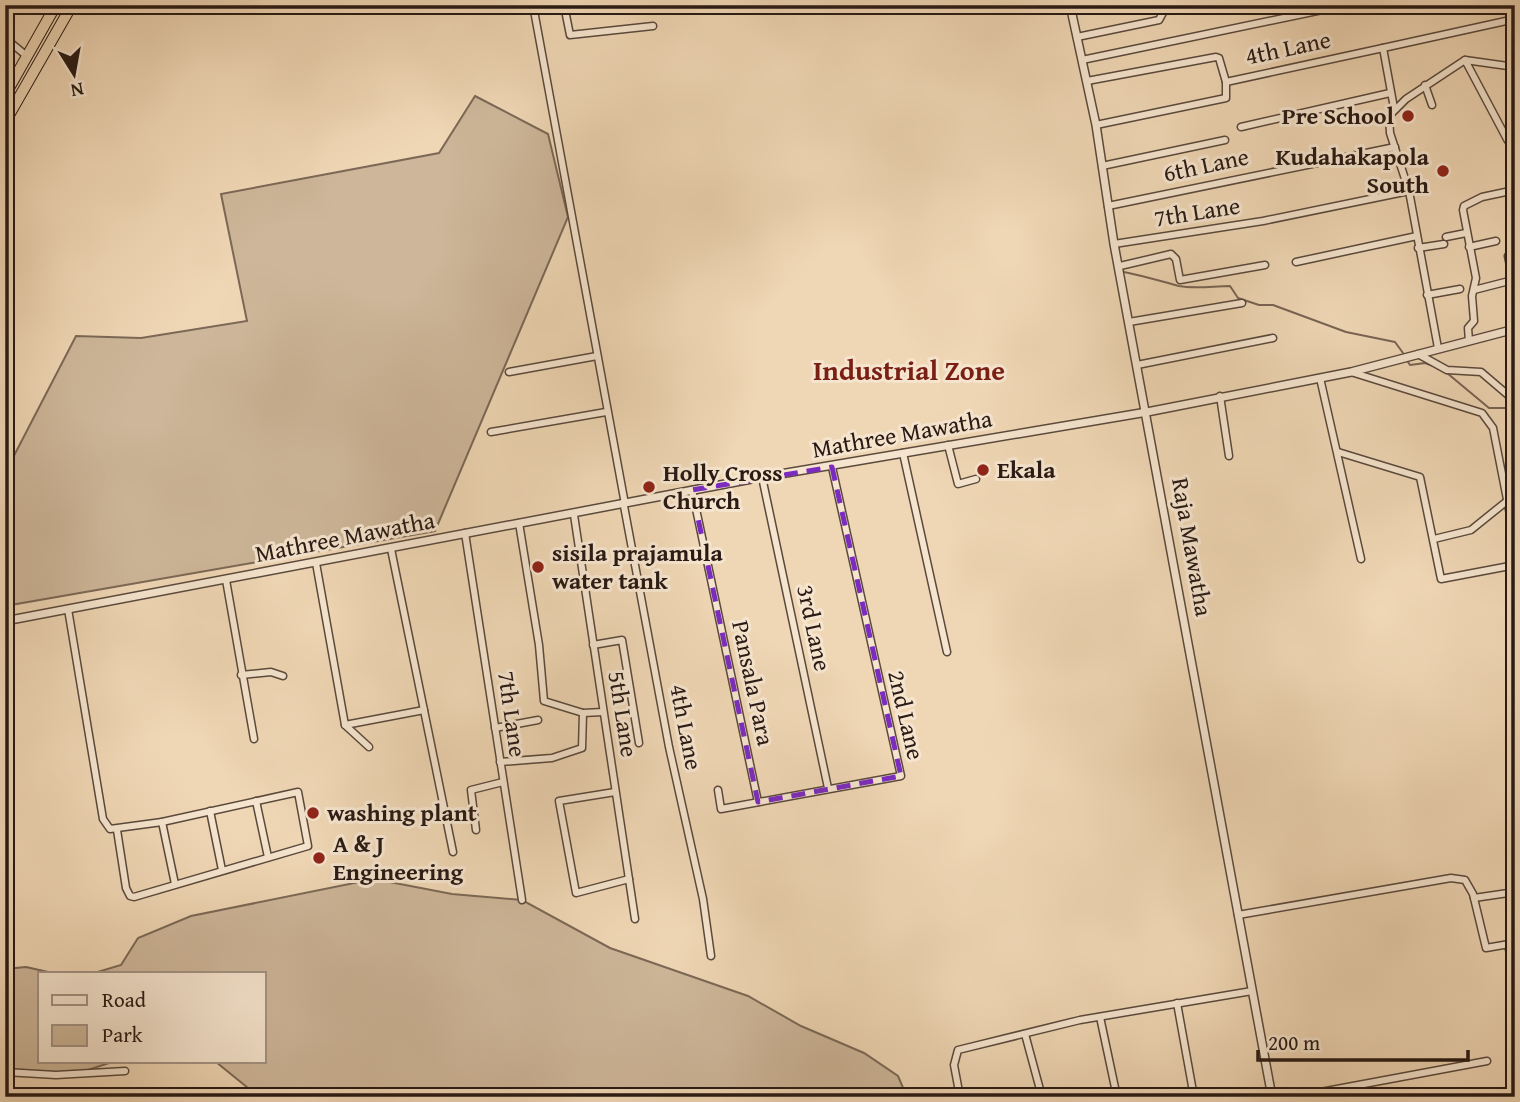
<svg xmlns="http://www.w3.org/2000/svg" width="1520" height="1102" font-family="'Gentium Book Plus',serif">
  <rect width="100%" height="100%" fill="#efd6b4"/>
  <filter id="stains"><feTurbulence type="fractalNoise" baseFrequency=".00286" numOctaves="4"/><feColorMatrix values="0 0 0 0 .2 0 0 0 0 .09 0 0 0 0 .02 0 0 0 .5 -.17"/></filter>
  <radialGradient id="worn" r=".72"><stop offset=".6" stop-color="#630" stop-opacity="0"/><stop offset="1" stop-color="#630" stop-opacity=".3"/></radialGradient>
  <g fill="#cdb699" stroke="#7b6856" stroke-width="2">
    <path d="M475,96l73,38 20,83 -133,314 -430,75v-133l71,-137 65,2 106,-17 -26,-127 218,-41z"/>
    <path d="M374,879l78,15 70,6 88,48 138,48 53,30 63,27 34,23 9,21h-648l-43,-35h48v-88h-173l30,-9 17,-27 53,-22z"/>
    <path d="M26,967l31,7h-17v88h72l-36,12 -71,-2v-103z"/>
  </g>
  <g fill="none" stroke-linecap="round" stroke-linejoin="round">
    <g stroke="#786454" stroke-width="2">
      <path d="M1124,272c20,4 36,9 55,14 16,3 35,0 51,0l8,12 21,7h14l73,27 49,10 8,11"/>
      <path d="M1408,362l2,3 15,-2 11,4"/>
      <path d="M1447,373l42,35h26"/>
    </g>
    <defs>
      <g id="minor">
        <path d="M533,5l92,499"/>
        <path d="M564,5l6,30 83,-9"/>
        <path d="M1077,37l82,-17 6,-11 12,-4"/>
        <path d="M5,38l23,19"/>
        <path d="M1082,60l264,-55"/>
        <path d="M1465,60l43,81"/>
        <path d="M1087,81l129,-24 3,1 7,24"/>
        <path d="M1425,85l7,20"/>
        <path d="M1394,108l-11,-60 132,-29"/>
        <path d="M1096,125l130,-27v-16l157,-34"/>
        <path d="M1241,127l149,-34"/>
        <path d="M1102,166l123,-26"/>
        <path d="M1108,206l287,-59"/>
        <path d="M1446,237l20,-4"/>
        <path d="M1114,244l149,-23 146,-30"/>
        <path d="M1469,247l27,-6"/>
        <path d="M1418,248l26,-4"/>
        <path d="M1296,262l121,-26"/>
        <path d="M1120,266l51,-12 5,5 4,21 85,-15"/>
        <path d="M1474,290l39,-10 -5,-24"/>
        <path d="M1427,295l33,-6"/>
        <path d="M1129,322l113,-19"/>
        <path d="M1469,341l-1,-13 6,-7 -2,-25 4,-18 -13,-68 1,-4 18,-9 33,-7"/>
        <path d="M1438,348l-29,-157 -19,-58 -1,-17 17,-17 59,-39 50,7"/>
        <path d="M1418,354l29,16 34,2 27,23"/>
        <path d="M1137,365l136,-27"/>
        <path d="M509,372l88,-16"/>
        <path d="M1351,372l131,41 11,15 22,112"/>
        <path d="M1320,378l41,181"/>
        <path d="M1220,396l9,60"/>
        <path d="M491,432l115,-20"/>
        <path d="M948,445l10,39 18,-5"/>
        <path d="M1338,452l82,25 21,102 74,-14"/>
        <path d="M903,453l44,199"/>
        <path d="M762,477l66,311"/>
        <path d="M692,490l66,312"/>
        <path d="M624,506l45,241 34,152 8,57"/>
        <path d="M574,515l61,404"/>
        <path d="M519,523l20,122 5,56 39,12 20,-1"/>
        <path d="M465,533l57,367"/>
        <path d="M1434,539l37,-9 36,-29"/>
        <path d="M391,549l62,303"/>
        <path d="M316,563l29,162 79,-15"/>
        <path d="M226,580l28,159"/>
        <path d="M68,609l35,210 7,10 52,-7 136,-30 10,54 -174,51 -4,-1 -4,-8 -9,-58"/>
        <path d="M593,645l29,-5 17,103"/>
        <path d="M241,675l30,-3 12,4"/>
        <path d="M345,725l24,22"/>
        <path d="M495,728l43,-8"/>
        <path d="M500,762l52,-4 30,-10 1,-35"/>
        <path d="M718,790l3,19 180,-33 -69,-309"/>
        <path d="M615,792l-56,9 17,92 53,-14"/>
        <path d="M256,801l12,56"/>
        <path d="M210,811l12,59"/>
        <path d="M162,822l13,62"/>
        <path d="M476,830l-5,-40 32,-8"/>
        <path d="M1474,898l41,-6"/>
        <path d="M1238,915l213,-37 14,2 8,14 13,54 29,-5"/>
        <path d="M1508,944l7,35"/>
        <path d="M1177,1003l17,94"/>
        <path d="M1100,1017l17,80"/>
        <path d="M1025,1034l17,63"/>
        <path d="M5,1072l51,3 69,-4"/>
        <path d="M960,1097l-6,-32 4,-15 122,-30 172,-29"/>
        <path d="M1294,1097l193,-36"/>
        <path d="M1501,1097l14,-3"/>
      </g>
      <g id="tertiary">
        <path d="M1070,5l26,120 18,119 158,853"/>
        <path d="M5,621l757,-144 385,-65 204,-40 164,-43"/>
      </g>
      <g id="trunk">
        <path d="M5,95l51,-90"/>
        <path d="M5,122l67,-117"/>
      </g>
    </defs>
    <use href="#minor" stroke="#5a493c" stroke-width="9"/>
    <use href="#tertiary" stroke="#5a493c" stroke-width="10"/>
    <use href="#trunk" stroke="#291a14" stroke-width="12"/>
    <use href="#minor" stroke="#f5e4ce" stroke-width="6"/>
    <use href="#tertiary" stroke="#f5e4ce" stroke-width="7"/>
    <use href="#trunk" stroke="#efd6b4" stroke-width="10"/>
  </g>
  <path fill="none" stroke="#7b2cbf" stroke-width="5" stroke-dasharray="14 9" stroke-linejoin="round" d="M832,467l69,309 -143,26 -66,-312z"/>
  <g fill="#8f2418" stroke="#f5e4ce" stroke-width="2.5">
    <circle cx="1408" cy="116" r="7"/>
    <circle cx="1443" cy="171" r="7"/>
    <circle cx="983" cy="470" r="7"/>
    <circle cx="649" cy="487" r="7"/>
    <circle cx="538" cy="567" r="7"/>
    <circle cx="313" cy="813" r="7"/>
    <circle cx="319" cy="858" r="7"/>
  </g>
  <g text-anchor="middle" stroke-width="6" stroke-linejoin="round" paint-order="stroke">
    <g font-size="24" fill="#291a14" stroke="#f5e4ce">
      <text transform="translate(1288 48) rotate(-12)" y="8">4th Lane</text>
      <text transform="translate(1206 165) rotate(-12)" y="8">6th Lane</text>
      <text transform="translate(1197 212) rotate(-9)" y="8">7th Lane</text>
      <text transform="translate(902 434) rotate(-10)" y="8">Mathree Mawatha</text>
      <text transform="translate(345 537) rotate(-11)" y="8">Mathree Mawatha</text>
      <text transform="translate(1192 547) rotate(80)" y="8">Raja Mawatha</text>
      <text transform="translate(814 628) rotate(78)" y="8">3rd Lane</text>
      <text transform="translate(753 683) rotate(78)" y="8">Pansala Para</text>
      <text transform="translate(512 714) rotate(82)" y="8">7th Lane</text>
      <text transform="translate(623 714) rotate(81)" y="8">5th Lane</text>
      <text transform="translate(906 715) rotate(77)" y="8">2nd Lane</text>
      <text transform="translate(686 727) rotate(79)" y="8">4th Lane</text>
    </g>
    <g font-size="24" font-weight="bold" fill="#291a14" stroke="#f5e4ce" text-anchor="start">
      <text x="1394" y="124" text-anchor="end">Pre School</text>
      <text x="1429" y="165" text-anchor="end">Kudahakapola<tspan x="1429" dy="28">South</tspan></text>
      <text x="997" y="478">Ekala</text>
      <text x="663" y="481">Holly Cross<tspan x="663" dy="28">Church</tspan></text>
      <text x="552" y="561">sisila prajamula<tspan x="552" dy="28">water tank</tspan></text>
      <text x="327" y="821">washing plant</text>
      <text x="333" y="852">A &amp; J<tspan x="333" dy="28">Engineering</tspan></text>
    </g>
    <g font-size="28" font-weight="bold" fill="#7a1f14" stroke="#f5e4ce">
      <text x="909" y="380">Industrial Zone</text>
    </g>
  </g>
  <rect width="1520" height="1102" fill="none" stroke="#efd6b4" stroke-width="28"/>
  <rect x="7" y="7" width="1506" height="1088" fill="none" stroke="#291a14" stroke-width="3.5"/>
  <rect x="14" y="14" width="1492" height="1074" fill="none" stroke="#291a14" stroke-width="2"/>
  <rect x="38" y="972" width="228" height="91" fill="#f5e4ce" stroke="#a39384" stroke-width="2"/>
  <rect x="52" y="995" width="35" height="10" fill="#f5e4ce" stroke="#a39384" stroke-width="2"/>
  <text x="102" y="1007" font-size="21" fill="#291a14">Road</text>
  <rect x="52" y="1025" width="35" height="21" fill="#cdb699" stroke="#a39384" stroke-width="2"/>
  <text x="102" y="1042" font-size="21" fill="#291a14">Park</text>
  <g transform="translate(74 74) rotate(169)" stroke="#f5e4ce" stroke-width="5" paint-order="stroke">
  <path d="M0-5L12 26L0 18L-12 26Z" fill="#291a14"/>
  <text y="-10" font-size="19" font-weight="bold" text-anchor="middle" fill="#291a14">N</text>
  </g>
  <path d="M1258 1050v10h210v-10" fill="none" stroke="#291a14" stroke-width="3.5"/>
  <text x="1268" y="1050" font-size="21" fill="#291a14" stroke="#f5e4ce" stroke-width="5" paint-order="stroke">200 m</text>
  <rect width="100%" height="100%" filter="url(#stains)"/>
  <rect width="100%" height="100%" fill="url(#worn)"/>
</svg>
